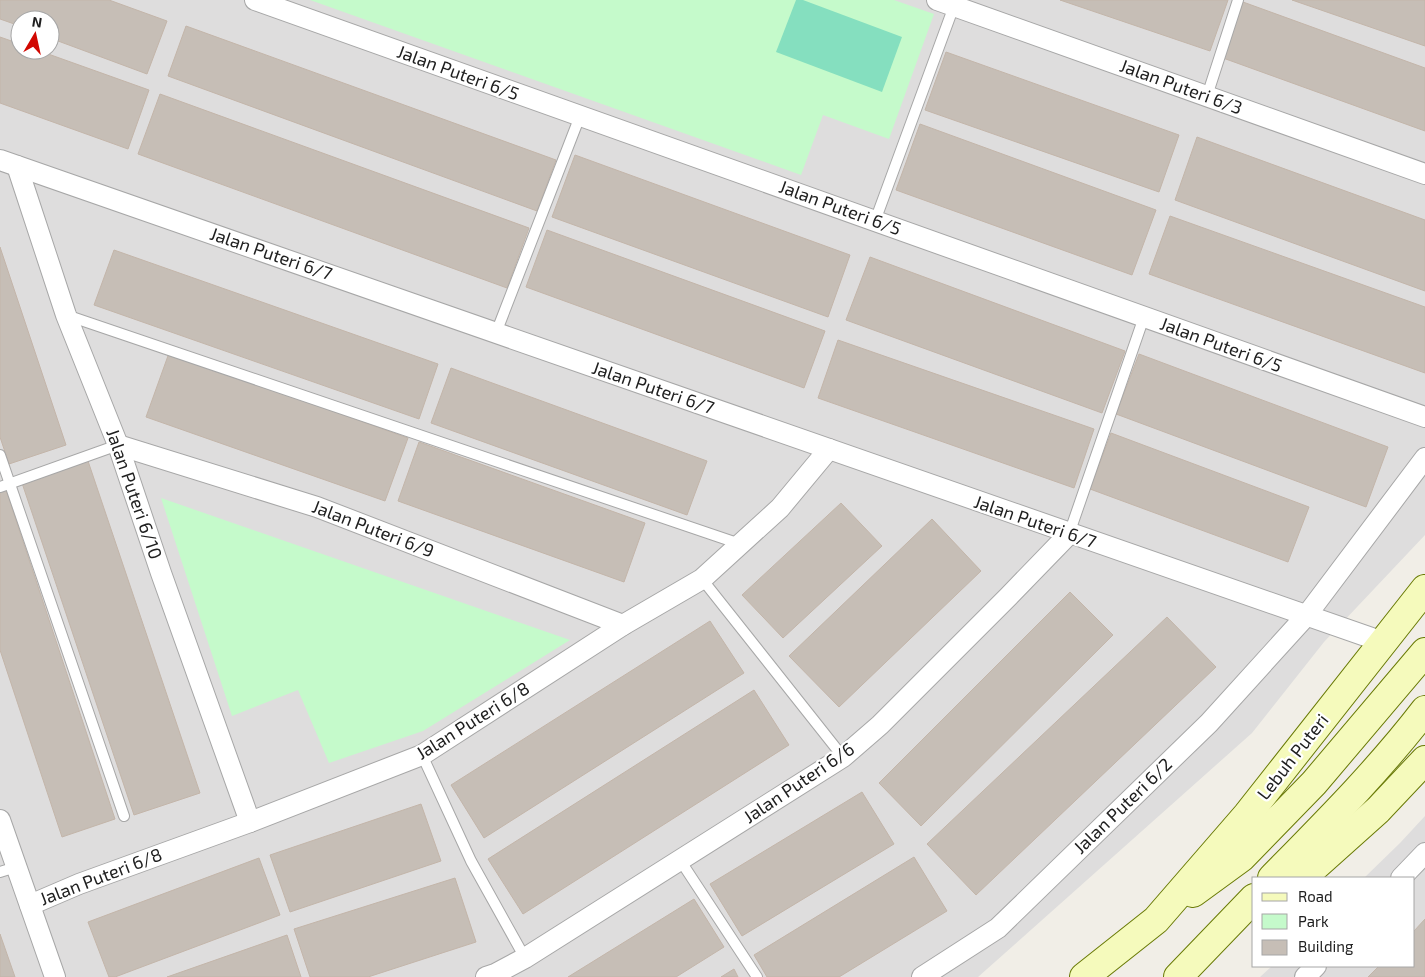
<svg xmlns="http://www.w3.org/2000/svg" width="1425" height="977" font-family="'Exo 2',sans-serif">
  <rect width="100%" height="100%" fill="#f1eee7"/>
  <g fill="#dedddd" fill-rule="evenodd">
    <path d="M0,0h1425v535l-101,107 -72,91 -274,244h-978zM20,20h30v30h-30z"/>
    <path d="M1425,816v161h-165l12,-11h142v-88h-50l36,-35z"/>
  </g>
  <g fill="#c5facb">
    <path d="M310,0h584l40,14 -45,125 -66,-24 -22,60z"/>
    <path d="M161,498l409,142 -147,91 -94,32 -31,-73 -66,26z"/>
  </g>
  <path fill="#85dfbf" d="M796,0h7l99,37 -20,55 -106,-40z"/>
  <g fill="#c6beb6" stroke="#c3b5a9">
    <path d="M0,0h109l58,21 -20,53 -97,-36v-18h-30v6l-20,-7z"/>
    <path d="M1060,0h168l-18,51z"/>
    <path d="M1292,0h133v46z"/>
    <path d="M1243,2l182,66v63l-202,-73z"/>
    <path d="M186,26l370,134 -19,51 -369,-135z"/>
    <path d="M0,37l20,7v6h17l112,40 -21,59 -128,-46z"/>
    <path d="M946,52l233,83 -20,57 -234,-82z"/>
    <path d="M160,94l369,134 -22,60 -369,-134z"/>
    <path d="M920,124l236,86 -24,65 -236,-85z"/>
    <path d="M1197,137l228,83v71l-250,-91z"/>
    <path d="M575,155l275,100 -22,62 -276,-100z"/>
    <path d="M1170,216l255,91v66l-276,-99z"/>
    <path d="M547,230l278,101 -21,57 -278,-101z"/>
    <path d="M0,247l66,198 -57,19 -9,-27z"/>
    <path d="M114,250l324,114 -19,55 -325,-114z"/>
    <path d="M870,257l255,94 -23,62 -256,-93z"/>
    <path d="M838,340l256,89 -20,59 -256,-90z"/>
    <path d="M169,353l239,85 -23,63 -239,-84z"/>
    <path d="M1139,354l249,93 -22,60 -250,-93z"/>
    <path d="M451,368l256,93 -20,54 -256,-92z"/>
    <path d="M1111,433l198,74 -21,55 -198,-73z"/>
    <path d="M419,442l226,81 -21,59 -226,-81z"/>
    <path d="M88,461l112,332 -66,22 -112,-332z"/>
    <path d="M6,490l109,329 -53,18 -62,-187v-158z"/>
    <path d="M841,503l41,43 -99,92 -41,-43z"/>
    <path d="M932,519l49,52 -142,136 -50,-51z"/>
    <path d="M1070,592l43,43 -192,191 -42,-43z"/>
    <path d="M1167,617l49,50 -240,228 -49,-51z"/>
    <path d="M710,621l34,52 -260,165 -33,-53z"/>
    <path d="M754,690l35,55 -266,169 -35,-55z"/>
    <path d="M862,792l32,52 -152,92 -32,-52z"/>
    <path d="M421,804l20,57 -151,51 -20,-57z"/>
    <path d="M914,857l33,54 -108,66h-72l-13,-22z"/>
    <path d="M259,858l21,57 -165,62h-6l-21,-55z"/>
    <path d="M455,878l21,64 -108,35h-58l-16,-48z"/>
    <path d="M694,899l30,48 -48,30h-108z"/>
    <path d="M1425,919v58h-57l11,-11h35v-35z"/>
    <path d="M0,934l15,43h-15z"/>
    <path d="M287,935l14,42h-134z"/>
    <path d="M734,969l4,8h-17z"/>
  </g>
  <g fill="none" stroke-linecap="round" stroke-linejoin="round">
    <defs>
      <g id="service">
        <path d="M1207,96l31,-96"/>
        <path d="M875,221l79,-215"/>
        <path d="M66,315l674,229"/>
        <path d="M496,333l84,-217"/>
        <path d="M0,455l124,361"/>
        <path d="M0,487l118,-42"/>
        <path d="M1069,534l75,-217"/>
        <path d="M702,579l141,178"/>
        <path d="M422,755l49,106 54,97"/>
        <path d="M680,860l77,117"/>
        <path d="M0,872l16,-5"/>
      </g>
      <g id="minor">
        <path d="M255,0l1170,417"/>
        <path d="M937,0l488,174"/>
        <path d="M0,160l1383,482"/>
        <path d="M17,166l49,149 52,130 43,128 89,249"/>
        <path d="M118,445l199,62 306,118"/>
        <path d="M0,820l55,157"/>
        <path d="M1401,878l24,-25"/>
        <path d="M30,905l49,-21 171,-62 172,-67 201,-130 79,-46 78,-71 49,-59"/>
        <path d="M486,977l9,-3 30,-16 318,-201 37,-32 128,-128 61,-63"/>
        <path d="M922,977l76,-49 211,-205 97,-107 119,-158"/>
        <path d="M1305,977l11,-11"/>
      </g>
      <g id="secondary">
        <path d="M1272,878c53,-54 107,-108 153,-168"/>
        <path d="M1302,878l76,-68 47,-50"/>
        <path d="M1193,893l48,-35 73,-75 111,-131"/>
        <path d="M1084,977l72,-57 91,-105 178,-226"/>
        <path d="M1178,977l76,-79"/>
      </g>
    </defs>
    <use href="#service" stroke="#a7a7a7" stroke-width="12"/>
    <use href="#minor" stroke="#a7a7a7" stroke-width="22"/>
    <use href="#secondary" stroke="#697a05" stroke-width="30"/>
    <use href="#service" stroke="#fff" stroke-width="10"/>
    <use href="#minor" stroke="#fff" stroke-width="20"/>
    <use href="#secondary" stroke="#f5fabc" stroke-width="28"/>
  </g>
  <g text-anchor="middle" stroke-width="4.5" stroke-linejoin="round" paint-order="stroke">
    <g font-size="18" fill="#202020" stroke="#fff">
      <text transform="translate(458 73) rotate(20)" y="6">Jalan Puteri 6/5</text>
      <text transform="translate(1181 87) rotate(20)" y="6">Jalan Puteri 6/3</text>
      <text transform="translate(840 208) rotate(20)" y="6">Jalan Puteri 6/5</text>
      <text transform="translate(271 254) rotate(19)" y="6">Jalan Puteri 6/7</text>
      <text transform="translate(1221 345) rotate(20)" y="6">Jalan Puteri 6/5</text>
      <text transform="translate(653 388) rotate(19)" y="6">Jalan Puteri 6/7</text>
      <text transform="translate(134 494) rotate(71)" y="6">Jalan Puteri 6/10</text>
      <text transform="translate(1035 522) rotate(19)" y="6">Jalan Puteri 6/7</text>
      <text transform="translate(373 529) rotate(21)" y="6">Jalan Puteri 6/9</text>
      <text transform="translate(473 721) rotate(-32)" y="6">Jalan Puteri 6/8</text>
      <text transform="translate(1293 757) rotate(-52)" y="6">Lebuh Puteri</text>
      <text transform="translate(799 783) rotate(-34)" y="6">Jalan Puteri 6/6</text>
      <text transform="translate(1123 806) rotate(-44)" y="6">Jalan Puteri 6/2</text>
      <text transform="translate(101 877) rotate(-21)" y="6">Jalan Puteri 6/8</text>
    </g>
  </g>
  <rect x="1252" y="877" width="162" height="90" fill="#ffffff" stroke="#a6a6a6"/>
  <rect x="1262" y="893" width="25" height="8" fill="#f5fabc" stroke="#a6a6a6"/>
  <text x="1298" y="902" font-size="15" fill="#202020">Road</text>
  <rect x="1262" y="914" width="25" height="15" fill="#c5facb" stroke="#a6a6a6"/>
  <text x="1298" y="927" font-size="15" fill="#202020">Park</text>
  <rect x="1262" y="940" width="25" height="15" fill="#c6beb6" stroke="#a6a6a6"/>
  <text x="1298" y="952" font-size="15" fill="#202020">Building</text>
  <g transform="translate(35 35) rotate(9)"><circle r="24" fill="#ffffff" stroke="#a6a6a6"/>
  <path d="M0-4L9 19L0 12L-9 19Z" fill="#d10700"/>
  <text y="-8" font-size="14" font-weight="bold" text-anchor="middle" fill="#202020">N</text>
  </g>
</svg>
